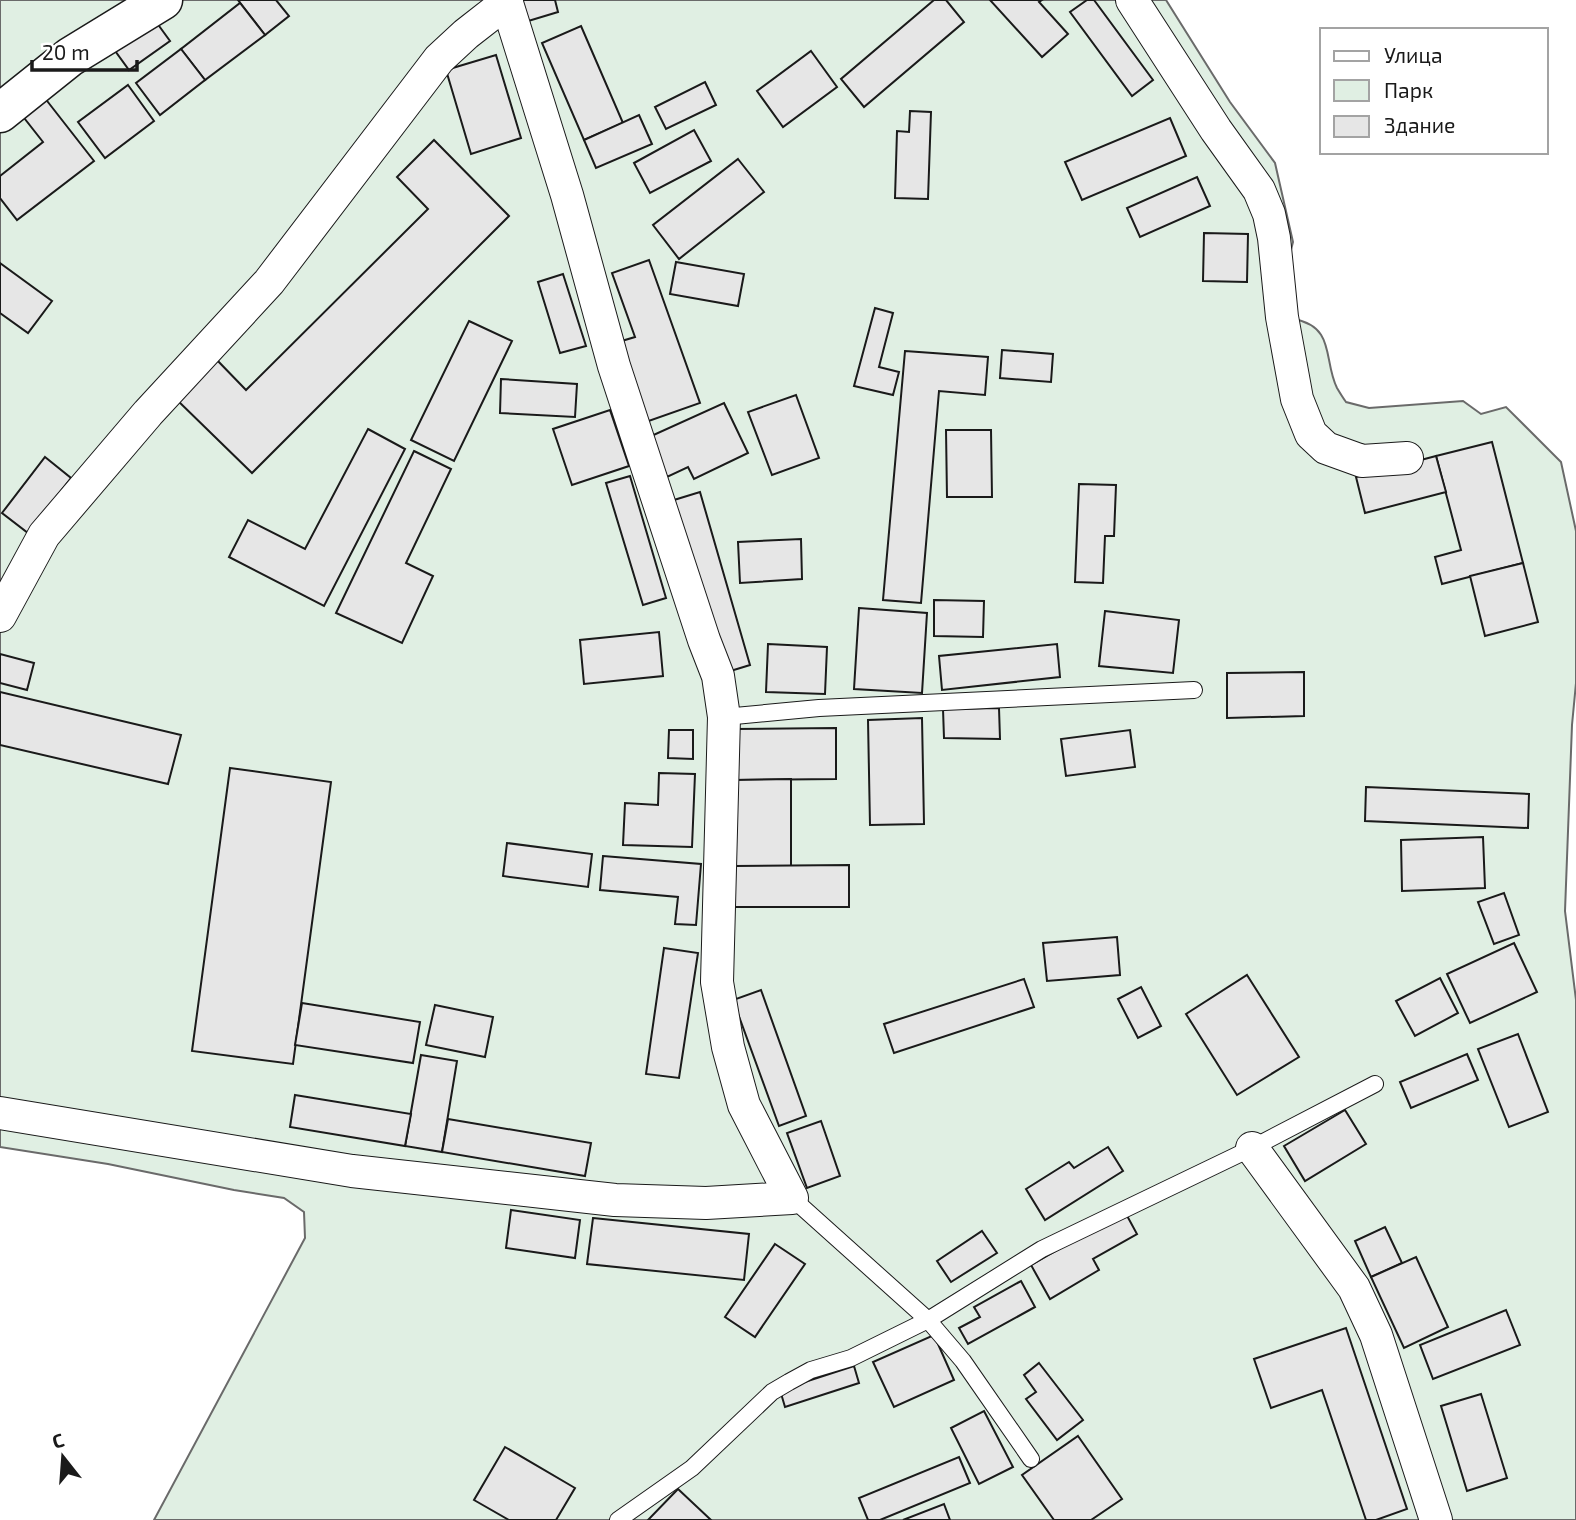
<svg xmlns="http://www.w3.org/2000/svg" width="1576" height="1520" font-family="'Exo 2',sans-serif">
  <rect width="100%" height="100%" fill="#fff"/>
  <path fill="#e0efe3" stroke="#6a6a6a" stroke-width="2" d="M0,0h1166l64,102 45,61 18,79 -10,39 11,38c42,8 29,41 43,69 3,5 6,10 9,14l23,6 94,-7 18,13 25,-7 55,55 15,69v152l-4,42 -7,186 11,89v520h-1422l151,-282 -1,-26 -20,-14 -50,-8 -126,-26 -108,-17z"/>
  <g fill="#e6e6e6" stroke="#1a1a1a" stroke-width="2">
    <path d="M238,0h38l13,16 -24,19z"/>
    <path d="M519,0h36l3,12 -33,10z"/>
    <path d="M934,0h12l18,22 -100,85 -23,-28z"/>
    <path d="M990,0h52l-3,2 29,32 -26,23z"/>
    <path d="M1087,0h7l59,80 -21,16 -62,-84z"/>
    <path d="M240,3l25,32 -60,45 -24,-31z"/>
    <path d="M154,19l16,22 -41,29 -16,-22z"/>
    <path d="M581,26l42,97 -39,17 -42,-97z"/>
    <path d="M181,49l24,31 -45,35 -24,-32z"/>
    <path d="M811,51l26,36 -54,40 -26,-36z"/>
    <path d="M496,55l25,83 -50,16 -25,-84z"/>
    <path d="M705,82l11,23 -50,24 -11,-22z"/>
    <path d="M128,85l26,36 -49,37 -27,-36z"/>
    <path d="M44,97l50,64 -77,59 -17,-22v-22l43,-34 -22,-28z"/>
    <path d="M910,111l21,1 -3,87 -33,-1 2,-67 12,1z"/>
    <path d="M639,115l13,29 -56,24 -12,-28z"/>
    <path d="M1170,118l16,38 -104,44 -17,-38z"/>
    <path d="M694,130l17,31 -61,32 -16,-30z"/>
    <path d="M434,140l75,76 -257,257 -77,-75 40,-40 31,32 182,-181 -31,-32z"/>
    <path d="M738,159l26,33 -85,67 -26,-34z"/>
    <path d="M1197,177l13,29 -70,31 -13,-29z"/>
    <path d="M1204,233l44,1 -1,48 -44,-1z"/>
    <path d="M649,260l51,143 -57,20 -28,-80 20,-6 -23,-64z"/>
    <path d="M676,262l68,12 -6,32 -68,-12z"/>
    <path d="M0,263l52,38 -24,32 -28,-20z"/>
    <path d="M563,274l23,72 -26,7 -22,-71z"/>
    <path d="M875,308l18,5 -14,54 20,5 -6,23 -39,-9z"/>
    <path d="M469,321l43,20 -58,120 -43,-21z"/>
    <path d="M1002,350l51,4 -2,28 -51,-4z"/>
    <path d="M905,351l83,6 -3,38 -46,-4 -18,212 -38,-3z"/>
    <path d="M501,379l76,5 -2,33 -75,-4z"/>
    <path d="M796,395l23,63 -47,17 -24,-63z"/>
    <path d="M724,403l24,50 -54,26 -6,-12 -21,10 -18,-40z"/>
    <path d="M610,410l19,56 -57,19 -19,-56z"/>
    <path d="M368,429l37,20 -81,157 -95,-49 19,-37 57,29z"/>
    <path d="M946,430h45l1,67h-45z"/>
    <path d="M1492,442l31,121 -81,21 -7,-27 26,-7 -25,-94z"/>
    <path d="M414,451l37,18 -45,94 27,13 -31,67 -66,-30z"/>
    <path d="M1436,456l10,36 -81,21 -9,-36z"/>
    <path d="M45,457l26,21 -43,55 -26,-20z"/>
    <path d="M630,476l36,122 -23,7 -37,-122z"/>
    <path d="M1079,484l37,1 -2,51h-9l-2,47 -28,-1z"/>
    <path d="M700,492l50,173 -26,8 -50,-173z"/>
    <path d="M801,539l1,40 -62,4 -2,-41z"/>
    <path d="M1523,563l15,59 -53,14 -15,-60z"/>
    <path d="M934,600l50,1 -1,36 -49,-1z"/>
    <path d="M859,608l68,5 -5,80 -68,-4z"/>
    <path d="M1105,611l74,9 -6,53 -74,-7z"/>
    <path d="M659,632l4,44 -79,8 -4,-44z"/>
    <path d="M768,644l59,3 -2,47 -59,-2z"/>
    <path d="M1057,644l3,33 -118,13 -3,-34z"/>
    <path d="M0,654l34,9 -7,27 -27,-7z"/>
    <path d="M1304,672v44l-77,2v-45z"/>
    <path d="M0,692l181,43 -13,49 -168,-39z"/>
    <path d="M999,708l1,31 -56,-1 -1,-29z"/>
    <path d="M922,718l2,106 -54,1 -2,-105z"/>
    <path d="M836,728v51l-101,1v-51z"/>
    <path d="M669,730h24v29l-25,-1z"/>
    <path d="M1130,730l5,37 -69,9 -5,-37z"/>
    <path d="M230,768l101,14 -38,282 -101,-13z"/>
    <path d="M659,773l36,1 -3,73 -69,-2 2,-42 33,2z"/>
    <path d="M791,779v87h-56v-86z"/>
    <path d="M1366,787l163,7 -1,34 -163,-7z"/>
    <path d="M1483,837l2,51 -83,3 -1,-51z"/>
    <path d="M507,843l85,11 -4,33 -85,-11z"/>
    <path d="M603,856l98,8 -5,61 -21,-1 3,-27 -78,-7z"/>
    <path d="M849,865v42h-114v-41z"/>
    <path d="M1504,893l15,42 -25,9 -16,-42z"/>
    <path d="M1117,937l3,38 -73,6 -4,-38z"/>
    <path d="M1514,943l23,49 -67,31 -23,-49z"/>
    <path d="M664,948l34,5 -19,125 -33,-4z"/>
    <path d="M1247,975l52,82 -62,38 -51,-81z"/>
    <path d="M1440,978l18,35 -43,23 -19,-35z"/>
    <path d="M1024,979l10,28 -140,46 -10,-29z"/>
    <path d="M1141,987l20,39 -23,12 -20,-39z"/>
    <path d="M761,990l45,126 -27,10 -46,-126z"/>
    <path d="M302,1003l118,19 -7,41 -118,-18z"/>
    <path d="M435,1005l58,12 -8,40 -59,-12z"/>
    <path d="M1518,1034l30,78 -39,15 -31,-78z"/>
    <path d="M1467,1054l11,26 -67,28 -11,-26z"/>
    <path d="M421,1055l36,6 -15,91 -37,-6z"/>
    <path d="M295,1095l116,19 -6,32 -115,-19z"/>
    <path d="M1345,1110l21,34 -61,37 -21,-35z"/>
    <path d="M448,1119l143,24 -6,33 -143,-24z"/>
    <path d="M821,1121l19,55 -33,12 -20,-55z"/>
    <path d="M1108,1147l15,24 -78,49 -19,-31 43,-27 5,6z"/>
    <path d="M511,1210l69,10 -5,38 -69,-10z"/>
    <path d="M1125,1212l12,22 -44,25 6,11 -49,29 -19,-34z"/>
    <path d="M593,1218l156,16 -5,46 -157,-16z"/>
    <path d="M1385,1227l17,36 -31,14 -16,-36z"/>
    <path d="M982,1231l15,22 -46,29 -14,-21z"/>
    <path d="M775,1244l30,20 -50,73 -30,-20z"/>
    <path d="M1416,1257l32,70 -44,21 -33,-71z"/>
    <path d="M1021,1281l14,26 -67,37 -9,-16 21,-11 -6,-10z"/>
    <path d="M1506,1310l14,35 -87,34 -13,-34z"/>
    <path d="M1346,1328l61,181 -31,11h-10l-44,-130 -51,18 -17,-49z"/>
    <path d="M934,1335l20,45 -60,27 -21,-45z"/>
    <path d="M1039,1363l44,57 -26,20 -31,-41 10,-7 -12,-17z"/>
    <path d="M854,1366l5,17 -74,24 -5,-17z"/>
    <path d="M1481,1394l26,84 -40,13 -26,-85z"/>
    <path d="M984,1411l29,56 -34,17 -28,-56z"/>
    <path d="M1078,1436l44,63 -31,21h-37l-32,-45z"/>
    <path d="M505,1447l70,41 -19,32h-47l-35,-20z"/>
    <path d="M959,1457l11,26 -90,37h-12l-9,-22z"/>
    <path d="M678,1489l33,31h-63z"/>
    <path d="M944,1504l6,16h-47z"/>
  </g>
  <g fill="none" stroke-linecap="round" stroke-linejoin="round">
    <defs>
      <g id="lane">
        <path d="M724,717l95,-9 375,-18"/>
        <path d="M792,1198l136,122 35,41 68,98"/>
        <path d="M618,1520l74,-52 80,-76 17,-10 22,-12 40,-12 77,-38 114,-71 210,-101 123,-64"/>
      </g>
      <g id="street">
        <path d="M1132,0l84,130 43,60 10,24 5,24 8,79 15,82 14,35 15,14 36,13 45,-3"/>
        <path d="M0,616l44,-81 104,-122 121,-131 170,-223 27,-25 41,-32"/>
        <path d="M0,1113l352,58 263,29 91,3 86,-5 -48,-93 -16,-58 -11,-65 7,-265 -6,-41 -14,-36 -90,-274 -47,-171 -61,-195"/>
        <path d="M1252,1148l102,140 22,47 60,185"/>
      </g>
      <path id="secondary" d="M0,113l70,-56 93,-57"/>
    </defs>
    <use href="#lane" stroke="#1a1a1a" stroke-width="18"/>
    <use href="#street" stroke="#1a1a1a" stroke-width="34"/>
    <use href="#secondary" stroke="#1a1a1a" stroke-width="41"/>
    <use href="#lane" stroke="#fff" stroke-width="16"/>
    <use href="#street" stroke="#fff" stroke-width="32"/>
    <use href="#secondary" stroke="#fff" stroke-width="38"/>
  </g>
  <rect x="1320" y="28" width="228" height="126" fill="#ffffff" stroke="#a3a3a3" stroke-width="2"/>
  <rect x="1334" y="51" width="35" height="10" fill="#ffffff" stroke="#a3a3a3" stroke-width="2"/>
  <text x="1384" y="63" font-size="21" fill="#1a1a1a">Улица</text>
  <rect x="1334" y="80" width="35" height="21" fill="#e0efe3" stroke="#a3a3a3" stroke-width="2"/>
  <text x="1384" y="98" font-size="21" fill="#1a1a1a">Парк</text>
  <rect x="1334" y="116" width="35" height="21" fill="#e6e6e6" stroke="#a3a3a3" stroke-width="2"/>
  <text x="1384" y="133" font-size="21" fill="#1a1a1a">Здание</text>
  <g transform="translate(63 1457) rotate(343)" stroke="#ffffff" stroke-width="5" paint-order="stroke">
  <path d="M0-5L12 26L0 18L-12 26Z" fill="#1a1a1a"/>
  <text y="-10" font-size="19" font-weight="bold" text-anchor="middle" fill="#1a1a1a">С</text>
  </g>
  <path d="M32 60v10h105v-10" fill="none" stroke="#1a1a1a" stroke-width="3.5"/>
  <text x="42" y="60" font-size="21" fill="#1a1a1a" stroke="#ffffff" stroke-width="5" paint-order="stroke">20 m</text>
</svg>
